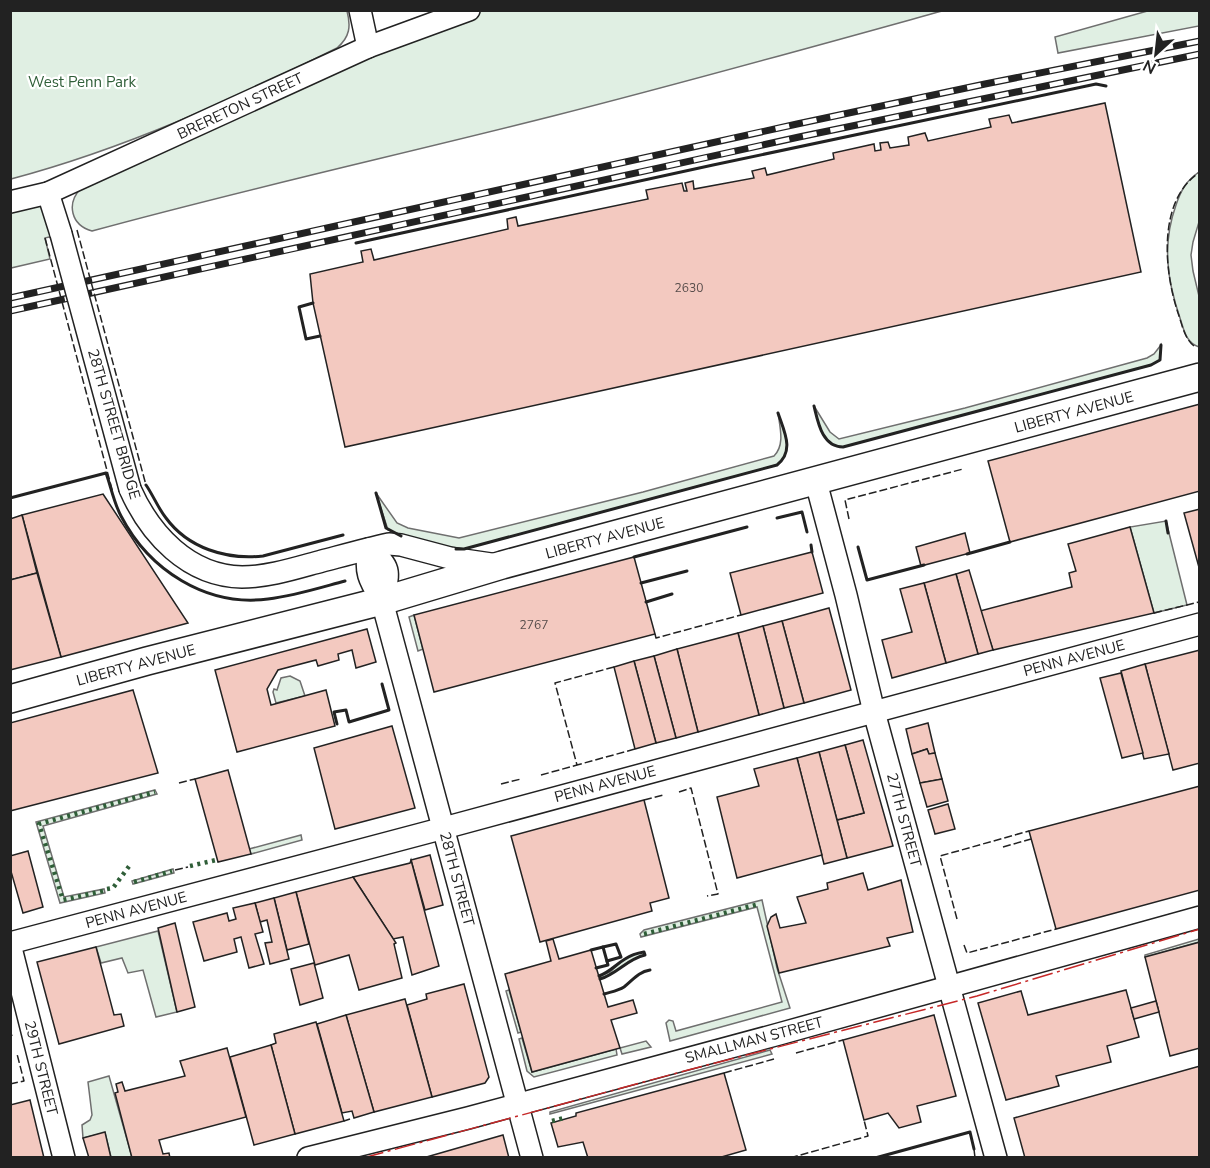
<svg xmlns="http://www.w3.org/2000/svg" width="1210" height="1168" font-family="'Nunito Sans',sans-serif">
  <rect width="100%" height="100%" fill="#fff"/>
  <g fill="#e0efe3" stroke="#6f6f6f" stroke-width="1.5">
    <path d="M1151,10l48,1v15l-141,27 -3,-16z"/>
    <path d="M11,11h336c4,15 3,26 -10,37 -105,52 -213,101 -326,131z"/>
    <path d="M436,11h506c-130,36 -259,72 -389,105 -154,39 -308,73 -461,115 -21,-6 -26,-27 -11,-43l359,-167z"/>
    <path d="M1199,172v50l-6,20 -2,13 2,16 6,25v51c-13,-4 -15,-17 -19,-29 -13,-38 -18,-74 -4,-113 5,-15 10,-24 23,-33z"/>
    <path d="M48,193l13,41 -16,4 5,21 -39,9 -1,-66z"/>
    <path d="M1161,345l-1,15 -9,5 -308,82c-21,0 -25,-25 -29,-41l16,26 9,7 126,-31 182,-50 7,-4z"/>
    <path d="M778,413c6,18 17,38 -1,52l-313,84 -46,-7 -30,-12 -12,-37 21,30 11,5 51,10 184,-46 131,-36c11,-11 6,-28 4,-43z"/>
    <path d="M1166,521l21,84 -33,8 -24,-86z"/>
    <path d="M414,615l9,34 -5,2 -9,-34z"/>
    <path d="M290,676l10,5 5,15 -29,7 -3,-11 1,-3 3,1 4,-12z"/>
    <path d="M155,790l2,4 -114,32 21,71 40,-8 1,4 -45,10 -24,-81z"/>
    <path d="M301,835l1,5 -51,14 -2,-5z"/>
    <path d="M173,869l1,4 -41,11 -1,-3z"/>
    <path d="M762,900l15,68 13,40 -120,33 -4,-18 3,-3 4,1 3,10 106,-29 -25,-95 -116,30 -1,-3 4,-4z"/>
    <path d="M158,931l19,81 -21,5 -13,-47 -15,3 -6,-15 -21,5 -5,-16z"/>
    <path d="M1199,939v3l-54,15v-2z"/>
    <path d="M644,952l1,3c-18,4 -28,19 -45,24l-1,-3 11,-4 13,-12 9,-5z"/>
    <path d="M509,990l12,42 -3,1 -12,-42z"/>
    <path d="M522,1038l10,34 84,-23 1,6 -83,22 -7,-6 -8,-32z"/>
    <path d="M646,1041l5,6 -29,7 -2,-6z"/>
    <path d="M770,1050l2,4 -222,60v-2z"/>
    <path d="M109,1076l23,81h-21l-6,-24 -22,5 -1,-13 8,-5 2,-5 -4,-33z"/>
  </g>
  <g fill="#f3c9c0" stroke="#222" stroke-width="1.5">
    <path d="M1105,103l36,169 -796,175 -32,-144 -3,-29 53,-12 -2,-11 10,-2 3,11 134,-31 -1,-10 9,-2 2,9 130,-27 -2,-9 36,-7 2,8h3l-2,-8 8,-2 1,8 60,-11 -2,-7 13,-3 2,7 67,-16 -1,-6 41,-9 1,7 6,-1 -1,-7 8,-1 2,6 19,-3 -1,-8 17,-4 3,8 63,-14 -2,-8 20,-4 3,8z"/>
    <path d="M1200,404v87l-190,51 -22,-81z"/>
    <path d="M103,494l85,129 -127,34 -39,-142z"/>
    <path d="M1200,509v62l-16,-58z"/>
    <path d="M22,515l15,58 -27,7v-61z"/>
    <path d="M1130,527l24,86 -161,37 -13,-39 92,-24 -3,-14 7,-2 -8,-27z"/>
    <path d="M965,533l5,20 -49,13 -5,-19z"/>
    <path d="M812,552l11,41 -82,22 -11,-42z"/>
    <path d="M634,557l21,77 -221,58 -20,-77z"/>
    <path d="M969,570l24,80 -15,4 -22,-80z"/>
    <path d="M37,573l24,84 -51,13v-90z"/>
    <path d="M956,574l22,80 -32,9 -22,-80z"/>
    <path d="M924,583l22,80 -54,15 -10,-38 30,-8 -12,-43z"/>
    <path d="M829,608l22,82 -47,13 -22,-82z"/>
    <path d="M782,621l22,82 -20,5 -21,-82z"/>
    <path d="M763,626l21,82 -25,7 -21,-82z"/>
    <path d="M367,629l9,33 -20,6 -4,-18 -14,4 1,6 -21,6 -2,-6 -38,10 -11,19 4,16 55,-15 9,36 -98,26 -22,-82z"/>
    <path d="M738,633l21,82 -61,17 -21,-83z"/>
    <path d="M677,649l21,83 -22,6 -22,-82z"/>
    <path d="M1200,650v113l-27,7 -28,-106z"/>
    <path d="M654,656l22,82 -20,5 -22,-82z"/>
    <path d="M634,661l22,82 -21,6 -21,-82z"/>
    <path d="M1145,664l24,90 -25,5 -23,-88z"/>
    <path d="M1121,673l22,80 -21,5 -22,-80z"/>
    <path d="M133,690l25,83 -148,38v-88z"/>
    <path d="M928,723l7,30 -6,1 -2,-5 -15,5 -6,-25z"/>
    <path d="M392,726l23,82 -80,21 -21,-81z"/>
    <path d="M863,740l30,106 -46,12 -10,-38 27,-7 -19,-68z"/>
    <path d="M845,745l19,68 -27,7 -18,-68z"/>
    <path d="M927,749l2,5 6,-1 7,26 -22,4 -8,-29z"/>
    <path d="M819,752l28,106 -23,6 -27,-106z"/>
    <path d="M797,758l25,97 -85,23 -20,-81 42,-11 -5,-17z"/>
    <path d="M228,770l23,84 -33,8 -23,-83z"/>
    <path d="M942,779l6,22 -21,6 -7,-24z"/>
    <path d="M1200,786v104l-144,39 -27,-98z"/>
    <path d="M644,800l25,98 -19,5 2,8 -112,31 -29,-106z"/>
    <path d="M948,804l7,25 -20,5 -7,-24z"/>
    <path d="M28,851l15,56 -20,6 -13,-45v-12z"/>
    <path d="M430,855l13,50 -18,5 -14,-50z"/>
    <path d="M411,860l28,106 -27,9 -9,-38 -10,2 -40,-62 57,-14z"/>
    <path d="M863,873l5,17 33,-10 12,52 -26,6 3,8 -111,27 -12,-47 4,-9 5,-3 4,14 26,-5 -9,-26 31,-8 -1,-6z"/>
    <path d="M353,877l43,66 -2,1 8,34 -43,12 -10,-35 -34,10 -19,-73z"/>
    <path d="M296,892l13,52 -22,6 -13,-52z"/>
    <path d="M274,898l15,61 -19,5 -5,-21 7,-1 -5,-22 -7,2 -5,-19z"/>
    <path d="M255,903l8,29 -8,2 9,30 -15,4 -8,-31 -7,2 3,13 -33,9 -11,-39 34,-9 2,8 7,-2 -3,-11z"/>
    <path d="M175,923l20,84 -18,5 -19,-84z"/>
    <path d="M553,939l6,20 32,-9 17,57 25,-7 4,13 -26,7 9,28 -88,24 -27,-98 46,-13 -5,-20z"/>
    <path d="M1200,942v106l-30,8 -25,-99z"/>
    <path d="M96,947l18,68 7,-1 3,12 -65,18 -22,-82z"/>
    <path d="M314,963l9,35 -23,7 -9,-36z"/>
    <path d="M464,984l25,93 -4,6 -53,14 -25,-92 20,-6 -1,-5z"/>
    <path d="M1126,990l13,47 -32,9 4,16 -55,14 3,10 -53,14 -28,-97 43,-12 7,24z"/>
    <path d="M405,999l27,98 -58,15 -28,-97z"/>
    <path d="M1156,1001l3,11 -25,7 -3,-11z"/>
    <path d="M346,1015l28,97 -20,6 -2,-7 -10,2 -25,-89z"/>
    <path d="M934,1015l22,81 -39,10 4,16 -22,6 -11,-15 -24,7 -21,-80z"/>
    <path d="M316,1022l28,99 -49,13 -24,-89 5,-2 -2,-9z"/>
    <path d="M271,1045l24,89 -41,11 -24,-88z"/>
    <path d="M227,1048l19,69 -87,23 4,14 6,-1 1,5h-38l-17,-65 3,-1 -2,-8 6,-2 3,9 60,-15 -5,-15z"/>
    <path d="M1200,1066v92h-175l-11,-40z"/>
    <path d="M724,1073l22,77 -28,8h-130l-5,-16 -25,5 -7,-24 25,-7v-3z"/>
    <path d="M30,1100l14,58h-34v-53z"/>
    <path d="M105,1132l6,26h-22l-6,-20z"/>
    <path d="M503,1135l6,23h-86z"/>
  </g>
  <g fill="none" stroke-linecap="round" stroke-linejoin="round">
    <defs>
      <g id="minor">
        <path d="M360,10l8,37"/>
        <path d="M48,193l13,41"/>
        <path d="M10,202l38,-9 320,-146 101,-37"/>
        <path d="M816,482l30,113 28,117 122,446"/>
        <path d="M130,489c20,45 58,87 112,88 27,0 54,-9 80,-16 23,-6 45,-12 67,-17l12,1 49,13 48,7"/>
        <path d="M369,549c-5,24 1,32 13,52l150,557"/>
        <path d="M369,549c24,19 20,24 13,52"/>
        <path d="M10,943l434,-115 756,-204"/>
        <path d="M10,944l54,214"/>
        <path d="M308,1158l160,-40 311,-84 421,-117"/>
      </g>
      <path id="major" d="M10,699l137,-38 235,-60 120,-36 698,-188"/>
    </defs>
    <use href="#minor" stroke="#222" stroke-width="24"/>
    <use href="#major" stroke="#222" stroke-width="30"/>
    <use href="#minor" stroke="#fff" stroke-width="21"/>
    <use href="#major" stroke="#fff" stroke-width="27"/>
    <defs>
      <g id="rail">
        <path d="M10,298l787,-174 188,-40 215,-43"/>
        <path d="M10,311l789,-174 401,-83"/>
      </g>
    </defs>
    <use href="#rail" stroke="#222" stroke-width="7"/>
    <use href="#rail" stroke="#fff" stroke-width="4.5" stroke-dasharray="14" stroke-linecap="butt"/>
    <defs>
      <path id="minor-bridge" d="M61,234l69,255"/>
    </defs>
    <use href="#minor-bridge" stroke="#222" stroke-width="24" stroke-linecap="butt"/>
    <use href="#minor-bridge" stroke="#fff" stroke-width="21"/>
    <g stroke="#2f5e38" stroke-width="4.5" stroke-dasharray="3 4.5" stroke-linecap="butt">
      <path d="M190,866l26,-6"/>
      <path d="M134,882l38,-11"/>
      <path d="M107,889l6,-1 17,-23"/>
      <path d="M103,891l-40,9 -24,-76 116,-32"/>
      <path d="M644,934l115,-30"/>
      <path d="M552,1121l12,-3"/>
    </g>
    <g stroke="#222" stroke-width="1.5" stroke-dasharray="8 3" stroke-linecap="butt">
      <path d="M77,230l69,255"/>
      <path d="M45,238l68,255"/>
      <path d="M1194,346c-10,-8 -12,-22 -16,-33 -14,-42 -21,-113 22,-141"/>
      <path d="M849,519l-4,-19 118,-31"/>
      <path d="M1154,613l45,-11"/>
      <path d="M655,634l1,4 85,-23"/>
      <path d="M614,667l-59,16 22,82 58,-16"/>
      <path d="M541,775l36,-10"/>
      <path d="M179,783l16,-4"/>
      <path d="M501,784l20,-5"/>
      <path d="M679,792l12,-4 27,106 -11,2"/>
      <path d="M644,800l19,-5"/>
      <path d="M1003,847l28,-8"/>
      <path d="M175,870l13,-3"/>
      <path d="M957,919l-17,-63 89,-25"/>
      <path d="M964,945l3,8 89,-24"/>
      <path d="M10,1031l2,5"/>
      <path d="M796,1053l47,-13"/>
      <path d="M724,1073l50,-14"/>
      <path d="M10,1084l14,-3 -7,-27"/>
      <path d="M344,1121l6,-2"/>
      <path d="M974,1149l1,9"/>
      <path d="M790,1158l78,-22 -4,-16"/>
    </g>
    <g stroke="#222" stroke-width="3">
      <path d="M356,243l357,-78 383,-81 10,2"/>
      <path d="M313,303l-14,4 7,32 14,-3"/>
      <path d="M814,406c4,16 8,41 29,41l308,-82 9,-5 1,-15"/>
      <path d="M146,485c7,10 12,23 20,33 22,30 60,42 97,38l80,-21"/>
      <path d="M376,493l10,35 15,8"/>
      <path d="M10,498l96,-25c5,14 8,30 15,43 28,54 85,91 147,83 26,-3 51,-11 77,-18"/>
      <path d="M777,518l25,-6 5,20"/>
      <path d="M1166,521l2,12"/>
      <path d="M811,545l1,7"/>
      <path d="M858,547l9,33 57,-15"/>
      <path d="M456,549h8l313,-84c18,-14 7,-34 1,-52"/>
      <path d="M967,554l43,-12"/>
      <path d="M634,557l113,-30"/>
      <path d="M641,583l46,-12"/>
      <path d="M646,602l26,-8"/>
      <path d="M337,724l-3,-12 12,-2 3,12 40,-12 -7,-26"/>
      <path d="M603,947l13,-3 5,13 -14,4"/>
      <path d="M591,950l12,-3 5,18 -12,3"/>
      <path d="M599,976c11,-4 16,-11 26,-17 6,-4 13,-6 19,-7l1,3c-18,4 -28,19 -45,24"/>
      <path d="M604,994c6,-2 14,-3 20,-7 9,-7 14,-15 26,-17"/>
      <path d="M875,1158l95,-26 4,17"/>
    </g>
    <path stroke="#c62828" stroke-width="1.5" stroke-dasharray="21 4.5 3 4.5" stroke-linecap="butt" d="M363,1158l325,-88 289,-74 223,-67"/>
  </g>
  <g text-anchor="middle" stroke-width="4.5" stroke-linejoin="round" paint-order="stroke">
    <g font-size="12" fill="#564c4a">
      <text x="689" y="292">2630</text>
      <text x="534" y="629">2767</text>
    </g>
    <g font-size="15" fill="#2f5e38" stroke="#fff">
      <text x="82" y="87">West Penn Park</text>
    </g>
    <g font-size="15" fill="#222" stroke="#fff">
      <text transform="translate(240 106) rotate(-25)" y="5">BRERETON STREET</text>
      <text transform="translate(1074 412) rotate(-15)" y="5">LIBERTY AVENUE</text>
      <text transform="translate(114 424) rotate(74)" y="5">28TH STREET BRIDGE</text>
      <text transform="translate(605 538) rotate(-15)" y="5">LIBERTY AVENUE</text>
      <text transform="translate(1074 658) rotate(-15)" y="5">PENN AVENUE</text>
      <text transform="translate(136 665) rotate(-15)" y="5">LIBERTY AVENUE</text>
      <text transform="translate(605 784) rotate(-15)" y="5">PENN AVENUE</text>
      <text transform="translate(904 820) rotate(75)" y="5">27TH STREET</text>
      <text transform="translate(457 879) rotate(75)" y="5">28TH STREET</text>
      <text transform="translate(136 910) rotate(-15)" y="5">PENN AVENUE</text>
      <text transform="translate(754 1040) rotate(-15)" y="5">SMALLMAN STREET</text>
      <text transform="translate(41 1068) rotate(76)" y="5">29TH STREET</text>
    </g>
  </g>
  <rect width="1210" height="1168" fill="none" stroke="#222222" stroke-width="24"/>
  <g transform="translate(1156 54) rotate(207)" stroke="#ffffff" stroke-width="4.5" paint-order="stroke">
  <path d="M0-4.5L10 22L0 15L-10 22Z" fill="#222222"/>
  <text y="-9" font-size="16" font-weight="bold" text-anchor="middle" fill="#222222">N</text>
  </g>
</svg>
